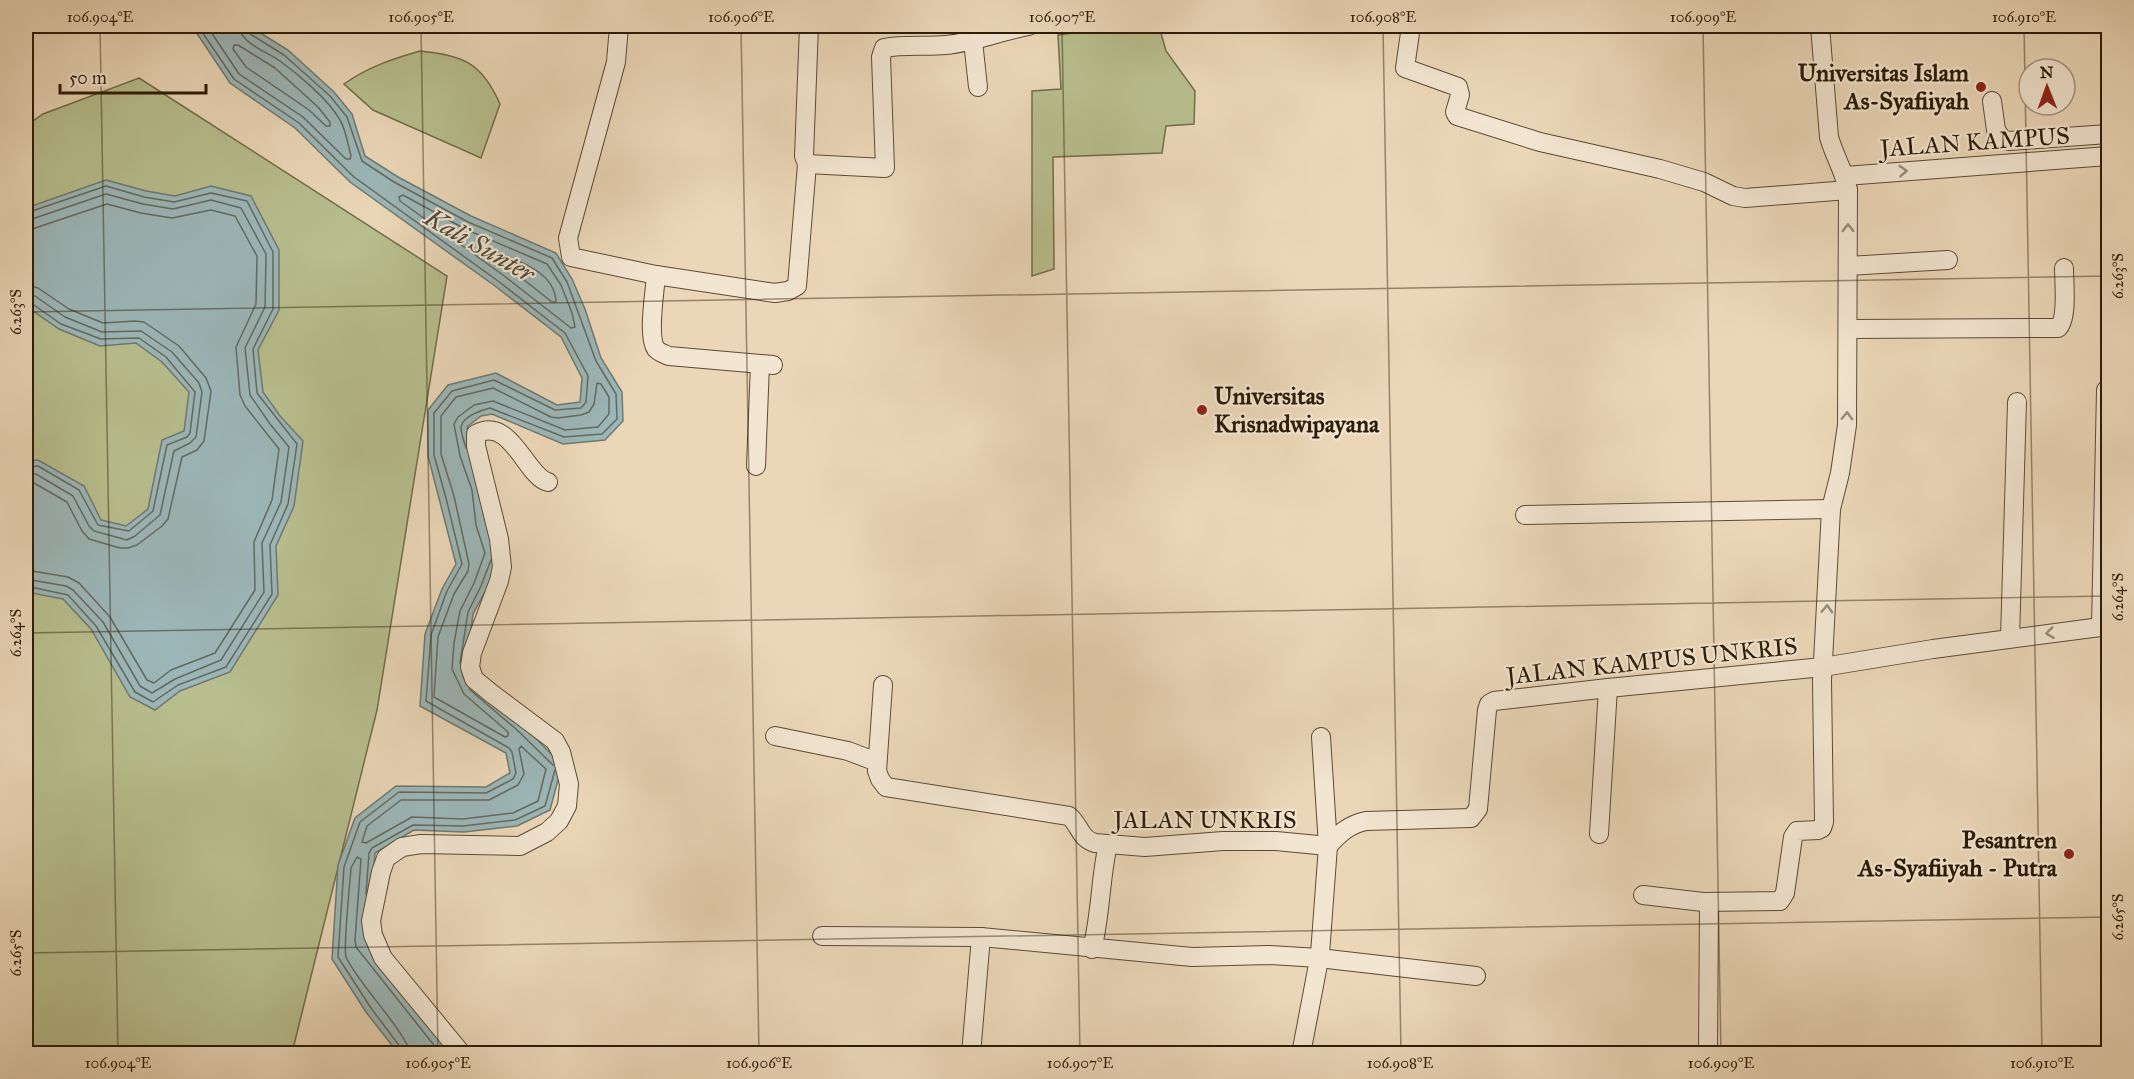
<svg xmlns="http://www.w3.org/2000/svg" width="2134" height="1079" font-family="'IM FELL Great Primer',serif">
  <rect width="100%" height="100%" fill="#ebd7b8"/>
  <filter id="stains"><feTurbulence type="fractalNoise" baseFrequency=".00333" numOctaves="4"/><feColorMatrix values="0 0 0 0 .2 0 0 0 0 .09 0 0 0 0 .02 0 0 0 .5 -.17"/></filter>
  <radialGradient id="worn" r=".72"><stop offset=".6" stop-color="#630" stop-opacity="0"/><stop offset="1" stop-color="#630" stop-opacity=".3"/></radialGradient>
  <g fill="#b8be8e" stroke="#726d4b" stroke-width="1.5">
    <path d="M1130,26h29l7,25 29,40 -1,33 -28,2 -4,27 -109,4 1,112 -22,7v-185l29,-2 -3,-54z"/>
    <path d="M420,51c43,4 62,12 80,53l-19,54 -108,-48 -29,-26c24,-17 48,-25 76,-33z"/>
    <path d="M139,78l308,198 -70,434 -85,343h-266v-927l17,-12z"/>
  </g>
  <g fill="#9cb7b9" stroke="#6f7972" stroke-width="1.5">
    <path d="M192,26h60l2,3 34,21 46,42 18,22 13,42 33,21 73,39 85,37 16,26 13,30 16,49 21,34 1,29 -18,19 -42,4 -71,-30 -11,2 -14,11 33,126 -13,35 -14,26 -7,53 96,98 -12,45 -33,16 -53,6 -50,-2 -39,23 -6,89 89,111h-60l-32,-41 -34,-53 6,-94 17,-47 41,-32 90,1 24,-14 -4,-20 -86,-47 5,-72 17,-45 14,-25 -28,-108v-46l20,-25 48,-12 61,32 23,-3 2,-24 -21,-41 -66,-51 -145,-104 -55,-54 -65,-45z"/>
    <path d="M106,180l40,11 29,5 36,-10 40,10 28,54v60l-21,40 5,42 17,24 23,25 -9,65 -18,40 2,49 -48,77 -50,19 -25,19 -25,-13 -39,-68 -28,-30 -37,-7v-131l12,-1 46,26 17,34 25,6 22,-17 14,-69 22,-9 5,-39 -27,-30 -26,-19 -36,3 -41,-17 -33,-23v-98z"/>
  </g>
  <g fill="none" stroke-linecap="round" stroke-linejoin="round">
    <g stroke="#646a60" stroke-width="1.5">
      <path d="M198,26l36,53 65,44 55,54 144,104 67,52 23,43 -2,26 -5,6 -26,2 -61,-30 -42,11 -18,22v42l12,43 16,66 -15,27 -16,44 -5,66 83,47 3,4 4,21 -3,6 -27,14 -87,-1 -39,30 -16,45 -6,90 33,51 30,40 1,6"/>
      <path d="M207,26l32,48 64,43 43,42h4l1,-3c-3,-11 -5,-26 -11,-36 -11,-20 -42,-46 -60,-59 -14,-10 -39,-17 -41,-35"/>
      <path d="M247,26l3,8 34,21 46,41 17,21 15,44 32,21 74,40 84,36 15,24 29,79 20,33 1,25 -15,15 -38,3 -74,-29c-8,2 -27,8 -29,19 0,6 3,15 5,21"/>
      <path d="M234,45h4l37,23 43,39 12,15v4h-4l-17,-16 -63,-43 -13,-18z"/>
      <path d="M403,195l62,34 82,35 14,21 11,28 3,14 -4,1 -68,-53 -103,-74 -1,-4z"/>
      <path d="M26,213l80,-27 38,11 30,5 37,-9 36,8 26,51v57l-20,40 4,44 40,51 -9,60 -18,41 2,49 -46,73 -48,18 -25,17 -18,-10 -39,-66 -28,-31 -42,-9"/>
      <path d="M26,221l80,-27 37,10 30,5 38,-9 30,8 25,46 -1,53 -20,41 5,47 20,29 19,23 -8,55 -19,41 2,49 -43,68 -46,19 -23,14 -12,-7 -37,-64 -30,-32 -7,-4 -40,-7"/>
      <path d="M26,230l9,-2 72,-24 34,9 31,5 39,-8 24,6 22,40 -1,48 -20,43 4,48 5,11 34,43 -7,51 -18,42 1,48 -40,63 -44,17 -17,13 -7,-3 -37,-63 -31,-34 -11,-6 -42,-7"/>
      <path d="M498,252c22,10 57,20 58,50h-4l-57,-45 -1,-3z"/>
      <path d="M26,285l12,3 31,21 34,14 32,-2 9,1 35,24 27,32 5,13 -7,50 -7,9 -15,7 -14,62 -6,7 -25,19 -9,3h-8l-31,-9 -7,-8 -15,-29 -33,-19h-8"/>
      <path d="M26,294l9,2 30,21 37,15 39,-1 31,21 27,31 3,9 -6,45 -6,6 -16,8 -14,64 -25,21 -8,4 -33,-9 -5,-5 -16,-30 -37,-22h-10"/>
      <path d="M26,302l5,1 30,21 40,15 38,-1 27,19 29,35 -5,41 -3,4 -20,8 -14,66 -24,20 -31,-6 -19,-35 -41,-24 -12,1"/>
      <path d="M597,383l4,1 8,13v17l-11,13 -33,3 -72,-29 -19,4 -16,12 -4,7 6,32 12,34 4,35 9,28 -11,30 -14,28 -6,32 -2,26 12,25 44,38v4l-3,1 -71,-40 4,-60 16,-43 14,-23 1,-7 -15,-68 -13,-42v-38l15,-19 37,-9 58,29 7,1 23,-3 8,-3 5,-8z"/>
      <path d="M460,663l8,-51 13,-26 10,-26"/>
      <path d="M469,689l47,40 37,36"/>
      <path d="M521,746l25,23 -8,32 -25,12 -50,6 -51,-2 -46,26 -4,-1 5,-16 34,-26h88l29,-15 6,-11 -5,-25z"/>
      <path d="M366,894l3,-41 3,-5 41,-23 50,1 52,-6 30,-14 10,-36"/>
      <path d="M410,1054c-1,-19 -54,-73 -64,-97 -3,-9 4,-74 5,-89l6,-11 4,2 -6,81 1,7 85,107"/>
    </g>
    <defs>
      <g id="minor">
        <path d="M619,26l-3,36 -48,176 3,19 85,18 119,18 13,-2 9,-5 10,-122 -3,-8 5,-130"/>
        <path d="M1411,26l-6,42 53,19 2,8 -5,17 2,4 83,26 120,27 44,13 29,14 12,2 103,-8"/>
        <path d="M973,41l5,46"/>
        <path d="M1992,101l4,29 6,9 7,2 99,-7"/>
        <path d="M807,164l78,4 -4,-111 3,-9c21,-4 41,-1 62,-3 29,-3 55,-14 83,-19"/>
        <path d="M1845,176l263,-20"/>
        <path d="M1848,266l100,-6"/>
        <path d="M656,275c-1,17 -9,61 0,74 4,4 8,5 13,7l104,9"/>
        <path d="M1848,329l210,-1c10,-9 6,-46 6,-60"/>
        <path d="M756,466l4,-102"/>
        <path d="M1525,515l306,-6"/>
        <path d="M2101,626l5,-236"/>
        <path d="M2010,638l7,-236"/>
        <path d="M883,685l-6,86 3,8 6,8 183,29c11,9 11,23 26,27l50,4 78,-6h53l52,5"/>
        <path d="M775,736l73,15 29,11"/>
        <path d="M1599,834l9,-146"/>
        <path d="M1328,846c12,-13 20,-21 38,-25l105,-3 7,-9 9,-99 2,-6 5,-3 114,-13 215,-21 110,-18 175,-23"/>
        <path d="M1643,895l60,7 77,-1 5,-8 8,-56 4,-6 21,-1 4,-2 2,-6 -2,-142 9,-171 9,-36 7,-48 1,-235c-4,-19 -14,-35 -19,-53l-9,-111"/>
        <path d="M822,936l159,1 211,20 77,-2 50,3 157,18"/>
        <path d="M1092,949c9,-34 8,-70 16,-105"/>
        <path d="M462,1054l-79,-96 -10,-23 -2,-14 10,-49 5,-14 16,-11 19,-3 99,2 27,-14 12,-11 8,-15 2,-22 -8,-32 -6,-11 -64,-48 -17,-14 -4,-12 2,-14 27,-72 3,-14 -3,-28 -23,-93v-12c35,-19 50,43 72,48"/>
        <path d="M971,1054l10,-117"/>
        <path d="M1301,1054l19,-100 8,-108 -7,-109"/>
        <path d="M1708,1054l1,-152"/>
      </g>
    </defs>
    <use href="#minor" stroke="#5c4b34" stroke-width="20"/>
    <use href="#minor" stroke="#f2e5d1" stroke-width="18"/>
  </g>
  <defs><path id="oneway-chevron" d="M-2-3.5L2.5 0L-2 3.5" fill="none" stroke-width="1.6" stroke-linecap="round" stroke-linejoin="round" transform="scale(1.5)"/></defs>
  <g stroke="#998b77">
    <use href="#oneway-chevron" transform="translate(1903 171) rotate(-4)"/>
    <use href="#oneway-chevron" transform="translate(1848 228) rotate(-91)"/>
    <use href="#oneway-chevron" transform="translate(1847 416) rotate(-88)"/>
    <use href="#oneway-chevron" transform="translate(1827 609) rotate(-87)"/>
    <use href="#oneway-chevron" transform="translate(2050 633) rotate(173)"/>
  </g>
  <path fill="none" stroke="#2c1c08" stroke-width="1.5" stroke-opacity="0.45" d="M100,26l18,1028M421,26l17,1028M741,26l18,1028M1062,26l18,1028M1383,26l18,1028M1703,26l18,1028M2024,26l18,1028M26,312l2082,-36M26,633l2082,-37M26,953l2082,-36"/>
  <g fill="#8f2418" stroke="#f2e5d1" stroke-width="2">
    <circle cx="1981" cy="87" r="6"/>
    <circle cx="1202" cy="410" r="6"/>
    <circle cx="2069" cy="854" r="6"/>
  </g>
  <g text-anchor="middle" stroke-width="4.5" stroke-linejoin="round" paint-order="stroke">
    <g font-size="24" font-weight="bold" fill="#2c1c08" stroke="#f2e5d1" text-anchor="end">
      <text x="1969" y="81">Universitas Islam<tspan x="1969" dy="28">As-Syafiiyah</tspan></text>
      <text x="1214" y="404" text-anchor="start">Universitas<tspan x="1214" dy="28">Krisnadwipayana</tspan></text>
      <text x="2057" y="848">Pesantren<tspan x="2057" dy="28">As-Syafiiyah - Putra</tspan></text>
    </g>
    <g font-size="24" fill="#2c1c08" stroke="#f2e5d1">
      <text transform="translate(1975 142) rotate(-4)" y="8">JALAN KAMPUS</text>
      <text transform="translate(1652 661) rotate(-6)" y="8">JALAN KAMPUS UNKRIS</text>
      <text x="1205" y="828">JALAN UNKRIS</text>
    </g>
    <g font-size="26" font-style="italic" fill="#4e4a3d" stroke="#f2e5d1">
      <text transform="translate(480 245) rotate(30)" y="9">Kali Sunter</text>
    </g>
  </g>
  <rect width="2134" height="1079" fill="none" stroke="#ebd7b8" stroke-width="66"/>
  <g transform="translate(2047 87) rotate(359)"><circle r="28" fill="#f2e5d1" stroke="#a39581" stroke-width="1.5"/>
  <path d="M0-4.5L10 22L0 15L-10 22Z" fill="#8f2418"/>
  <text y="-9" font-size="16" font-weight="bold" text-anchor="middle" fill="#2c1c08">N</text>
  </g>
  <path d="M60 84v9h146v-9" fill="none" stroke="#2c1c08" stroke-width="3"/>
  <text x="69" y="84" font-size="18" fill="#2c1c08" stroke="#f2e5d1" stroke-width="4.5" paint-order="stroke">50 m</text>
  <rect x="33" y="33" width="2068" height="1013" fill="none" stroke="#2c1c08" stroke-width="2"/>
  <g font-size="15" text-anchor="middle" fill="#2c1c08">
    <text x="100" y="22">106.904°E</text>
    <text x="421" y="22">106.905°E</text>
    <text x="741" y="22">106.906°E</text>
    <text x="1062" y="22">106.907°E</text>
    <text x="1383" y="22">106.908°E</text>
    <text x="1703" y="22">106.909°E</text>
    <text x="2024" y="22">106.910°E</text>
    <text transform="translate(2118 276) rotate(-90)" y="5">6.263°S</text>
    <text transform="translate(16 312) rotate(-90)" y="5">6.263°S</text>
    <text transform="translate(2118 597) rotate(-90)" y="5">6.264°S</text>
    <text transform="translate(16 633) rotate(-90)" y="5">6.264°S</text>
    <text transform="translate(2118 917) rotate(-90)" y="5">6.265°S</text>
    <text transform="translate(16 953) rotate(-90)" y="5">6.265°S</text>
    <text x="118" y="1068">106.904°E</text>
    <text x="438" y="1068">106.905°E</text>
    <text x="759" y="1068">106.906°E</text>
    <text x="1080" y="1068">106.907°E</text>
    <text x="1400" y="1068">106.908°E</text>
    <text x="1721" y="1068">106.909°E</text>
    <text x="2042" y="1068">106.910°E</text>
  </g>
  <rect width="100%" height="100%" filter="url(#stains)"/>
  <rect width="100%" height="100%" fill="url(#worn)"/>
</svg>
